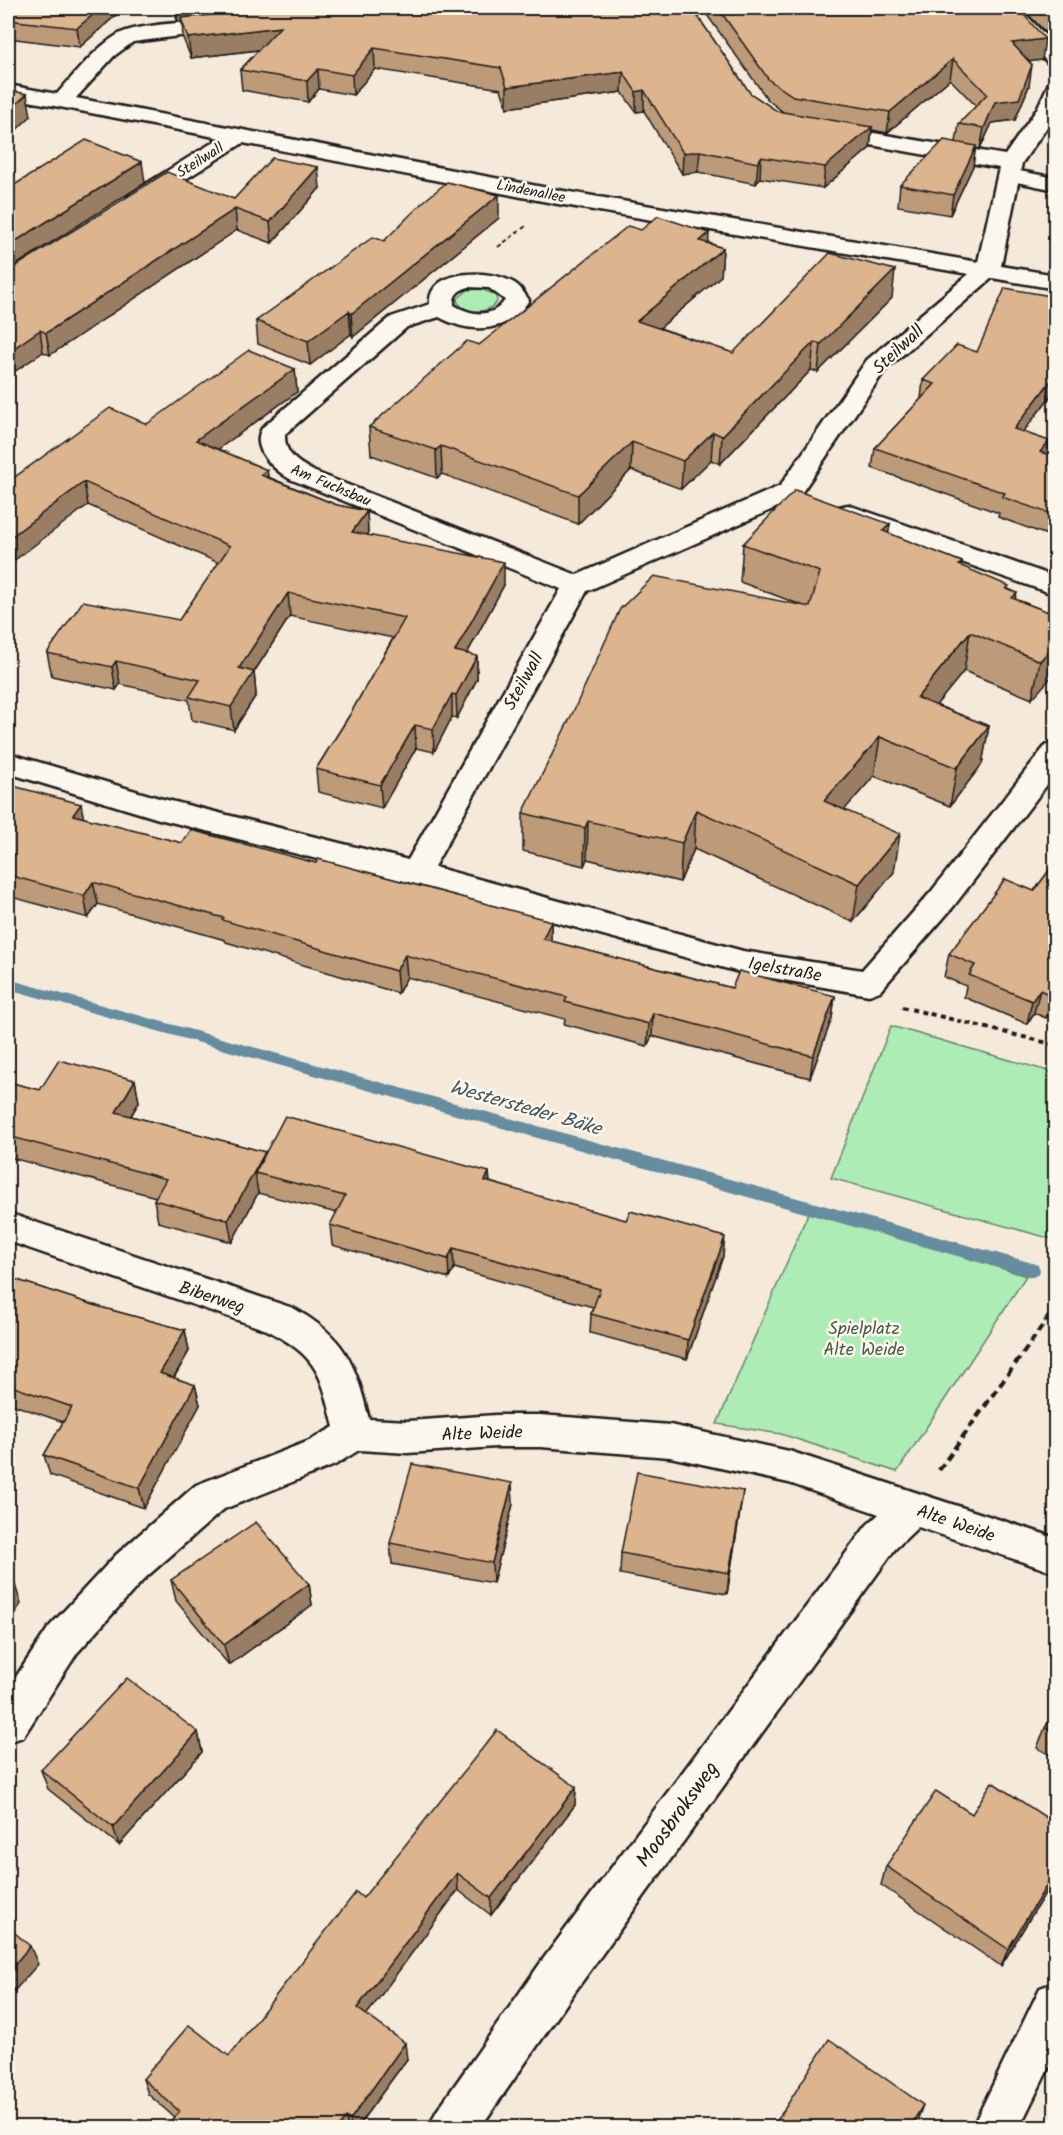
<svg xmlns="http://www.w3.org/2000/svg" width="1063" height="2135" font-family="Kalam,sans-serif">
  <rect width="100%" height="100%" fill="#f5ead9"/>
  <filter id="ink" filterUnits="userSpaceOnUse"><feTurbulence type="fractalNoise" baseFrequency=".0167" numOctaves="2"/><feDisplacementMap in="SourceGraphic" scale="12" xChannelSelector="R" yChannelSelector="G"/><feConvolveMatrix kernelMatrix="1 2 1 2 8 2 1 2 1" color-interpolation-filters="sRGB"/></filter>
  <g filter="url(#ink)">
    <g fill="#adecb4" stroke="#648468" stroke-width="1.5">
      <path d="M481,289l15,6 1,7c-9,12 -29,12 -39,1l-1,-4 11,-9z"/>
      <path d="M891,1026l164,47 1,161 -4,5 -221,-61z"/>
      <path d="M810,1209l216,67 -129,196 -116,-38 -64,-10z"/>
    </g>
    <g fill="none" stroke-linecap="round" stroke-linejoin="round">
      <path fill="#658c9f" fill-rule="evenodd" d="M8,979l1024,284 6,2 2,5 -2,5 -6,2 -1024,-288z"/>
      <defs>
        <path id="service" d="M1009,169l47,9v12l-54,-11 -3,-4 3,-4z"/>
        <g id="minor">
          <path d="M1000,8h20l36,39v19l-7,-2z"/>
          <path d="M227,19l7,2 3,4 -3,4 -101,13 -19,14 -38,42 482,92 420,72 21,-94 -173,-31 -8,-1 -3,-5 3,-5 8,-1 179,30 32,-46 12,-26 7,-2v33l-34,49 -21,103 55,9v14l-64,-11 -107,92 -87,128 -211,93 -153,276 309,84 119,19 69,-78 115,-147 10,-3v31l-103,134 -73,84 -11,4 -126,-22 -327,-89 -257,-65 -151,-46v-20l151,45 249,62 153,-271 -271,-110c-17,-10 -41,-32 -27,-52l128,-110 39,-13c-3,-37 66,-36 87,-19 5,4 8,10 12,15 -20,33 -57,35 -90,17l-32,10 -122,107c-1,21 13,29 30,38l262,103 203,-89 87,-126 102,-86 -411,-70 -315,-61 -97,61 -8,2 -8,-2 -3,-5 3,-5 90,-56 -212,-41v-12l49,9c18,-20 36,-44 60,-59 20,-12 84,-13 110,-16zM469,287l20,1 16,12c-12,19 -35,15 -51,5 -1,-11 5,-15 15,-18z"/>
          <path d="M848,505l208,72v18l-217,-76 -4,-6 4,-6z"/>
          <path d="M8,1213l285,95c52,29 62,54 76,111l39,2 88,-6h44l130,10 119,26 267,87v35l-138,-46 -23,22 -319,441 -96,138h-51l7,-16 108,-154 323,-433 12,-11 -90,-31 -119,-26 -130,-10h-44l-88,6 -49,-3 -24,15 -111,44 -80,70 -67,74 -54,84 -15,5v-53l41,-62 67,-72 80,-70 113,-44 25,-14c-13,-54 -16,-70 -67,-97l-259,-89z"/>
          <path d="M1056,1982v71l-37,75h-47l68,-140z"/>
        </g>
      </defs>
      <use href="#service" stroke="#1c1c1c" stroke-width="5"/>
      <use href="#minor" stroke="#1c1c1c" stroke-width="5"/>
      <path stroke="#1c1c1c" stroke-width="2" stroke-dasharray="4.5 3" stroke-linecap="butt" d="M498,247l28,-21"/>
      <path stroke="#1c1c1c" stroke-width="4" stroke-dasharray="5 4.5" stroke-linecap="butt" d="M902,1007l154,38"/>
      <path stroke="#1c1c1c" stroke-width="4.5" stroke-dasharray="8 5" stroke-linecap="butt" d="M939,1470l117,-163"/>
      <use href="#service" fill="#fbf7ec" fill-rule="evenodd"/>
      <use href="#minor" fill="#fbf7ec" fill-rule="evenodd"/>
    </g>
    <g fill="#bd9b79" stroke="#1c1c1c" stroke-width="1.5">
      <path d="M8,8h116l-44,39 -72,-9z"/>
      <path d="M172,8h520l58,85 27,18 6,1 -15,-12 -66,-92h316l24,52 -14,1 1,25 -14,34 -23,3 -12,26 -5,-1 -2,18 -23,49 -52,-9 2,-21 56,-43 3,-18 17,-18 -26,-27 -63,54 -15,-3 -2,18 -47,40 -63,-10 -4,6 -58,-12 -16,2 -38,-63 -8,1 -14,-20 -115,16 -6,-19 -126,-20 -22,26 -34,-6 -11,13 -66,-12 -2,-20 19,-20 -68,8 -8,-20 -1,-16h-4z"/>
      <path d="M1022,8h34v35z"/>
      <path d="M145,183l-136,85 225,-69 86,-11 -48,55 -35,-13 -187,125 -7,-3 -35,24v-187z"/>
      <path d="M499,218l-146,119 -2,-3 -41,31 -52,-21 -2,-23 128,-80z"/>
      <path d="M641,230l68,13 14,5 -2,28 -61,52 73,25 159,-55 -74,74 -7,-2 -91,94 -9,-4 -30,29 -50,-19 -53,54 -136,-50 -5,4 -66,-23 -2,-28 110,-82z"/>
      <path d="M1056,297v92l-33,43 26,9 -2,13 9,3v72l-6,7 -52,-19 1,-4 -127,-45 3,-20 46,-49 2,-19 54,-28z"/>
      <path d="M295,369l2,23 -79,57 49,21 1,7 69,28 30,6 1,23 -1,1 137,50 -37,69 10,2v23l-20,39 -5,-1 -18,35 -18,-4 -34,60 -64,-16 -2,-23 33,-53 44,-78 -103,-22 -36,56 2,23 -22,35 -42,-10 -3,-20 -69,-16 -4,6 -64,-14 -5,-23 132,-33 40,-57 -131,-58 -80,-23 139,-58z"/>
      <path d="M890,524l-2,9 74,29 -1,5 56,26 -2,6 41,16 -24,84 -68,-28 -28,34 53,21 -7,38 -32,42 -76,-30 -30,34 50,62 -41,50 -159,-73 -14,33 -93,-23 -3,7 -61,-15v-38l281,-207 -64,-24 3,-38z"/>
      <path d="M8,794l76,24 98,25 134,20 235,58v20l181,47 103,8 -3,22 -22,60 -158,-42 -5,10 -83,-22 1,-5 -158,-42 -9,16 -172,-51 -1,-2 -127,-36 -10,14 -80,-22z"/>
      <path d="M1056,861v144l-10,13 -12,-5 -7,11 -63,-27 2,-11 -22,-9 5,-23 85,-63z"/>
      <path d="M135,1080l4,22 -8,14 134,36v3l224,17 1,10 233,74 -36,103 -97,-26 1,-19 2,-7 -139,-39 -5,10 -117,-33 -2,-20 7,-12 -79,-20 -26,49 -74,-20 -4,-22 2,-3 -148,-40v-75l32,8z"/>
      <path d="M8,1277l92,30 85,23 4,21 -15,27 21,7 5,20 -56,103 -94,-33 -6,-20 19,-33 -55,-19z"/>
      <path d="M743,1491l-16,103 -107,-20 1,-21z"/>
      <path d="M513,1504l-20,79 -101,-19 -2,-21z"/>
      <path d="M171,1580l138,4 3,21 -83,60 -53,-64z"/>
      <path d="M1056,1709v49l-19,-10 8,-20z"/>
      <path d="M198,1732l4,20 -83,93 -71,-56 -7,-19z"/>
      <path d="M576,1787l-1,18 -84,110 -33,-25 -92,125 41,44 -50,68h-191l8,-10 -26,-23 -5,-15 86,-23 134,-158z"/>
      <path d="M972,1814l84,10v51l-55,91 -120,-81 5,-19z"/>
    </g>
    <g fill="#9a7e63" stroke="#1c1c1c" stroke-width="1.5">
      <path d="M101,8h23l-44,39 -3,-19z"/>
      <path d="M176,8h140l-135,10 1,4h-4z"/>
      <path d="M280,27l2,20 -91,11 -3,-20z"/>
      <path d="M1045,39l-3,21 -33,4 3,-21z"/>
      <path d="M374,48l1,21 -22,26 -1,-20z"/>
      <path d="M953,59l-3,20 -63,54 3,-21z"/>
      <path d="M1032,65l-3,21 -14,34 -23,3 -12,26 4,-21 11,-26z"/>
      <path d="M318,69l1,20 -11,13 -1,-21z"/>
      <path d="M623,72l-1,20 -115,16v-21z"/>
      <path d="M644,90v21l-8,1v-20z"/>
      <path d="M27,94l4,22 -23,22v-26z"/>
      <path d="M872,127l-2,21 -47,40 2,-21z"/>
      <path d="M976,146l-3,20 -23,49 3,-20z"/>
      <path d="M700,151l-2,21 -16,2 1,-21z"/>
      <path d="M761,157l-1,21 -4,6 2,-21z"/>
      <path d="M142,162l3,21 -137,87v-24z"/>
      <path d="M318,167l2,21 -48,55 -2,-21z"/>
      <path d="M499,195v23l-146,119 -2,-23z"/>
      <path d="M235,209l2,21 -187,125 -4,-22z"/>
      <path d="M709,233l-1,27 -8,-19z"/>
      <path d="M723,248l-2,28 -85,72 1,-27z"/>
      <path d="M895,270l-3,28 -74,74 3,-28z"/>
      <path d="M349,311l2,23 -41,31 -2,-24z"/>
      <path d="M40,330l3,22 -35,24v-24z"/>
      <path d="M814,342l-3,28 -91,94 2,-28z"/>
      <path d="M295,369l2,23 -98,71 -3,-23z"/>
      <path d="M1056,374v15l-46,60 4,-20z"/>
      <path d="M713,432l-2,28 -30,29 2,-28z"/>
      <path d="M1049,441l-4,21 -5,-10z"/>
      <path d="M632,442l-1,28 -53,54v-29z"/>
      <path d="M441,446l1,28 -5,4 -1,-28z"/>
      <path d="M267,470l3,23 -9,-18z"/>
      <path d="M84,482l4,23 -80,60v-26z"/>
      <path d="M367,511l1,23 -14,21 -2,-23z"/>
      <path d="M1056,513v16l-6,7 4,-21z"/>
      <path d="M890,524l-6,38 -1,-31z"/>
      <path d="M504,562v23l-48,89 -1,-23z"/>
      <path d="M288,593l2,23 -36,56 2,23 -22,35 -3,-23 8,-39z"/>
      <path d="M970,632l-6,39 -53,65 6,-38z"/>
      <path d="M1056,643v29l-24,27 8,-38z"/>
      <path d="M477,656v23l-20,39 -1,-23z"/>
      <path d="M116,661l4,23 -4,6 -4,-23z"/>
      <path d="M452,694v23l-18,35 -1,-23z"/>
      <path d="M415,725l1,23 -34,60 -2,-23z"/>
      <path d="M989,726l-7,38 -32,42 7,-38z"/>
      <path d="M880,737l-6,39 -55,63 5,-38z"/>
      <path d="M81,804l4,22 -12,-11z"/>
      <path d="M696,810l-2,39 -14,33 2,-39z"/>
      <path d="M588,821l-1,38 -3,7 1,-38z"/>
      <path d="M900,834l-6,38 -41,50 6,-38z"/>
      <path d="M93,882l5,22 -10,14 -4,-22z"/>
      <path d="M551,921v23l-8,-5z"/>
      <path d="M405,955l2,22 -9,16 -2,-22z"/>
      <path d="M1040,990l-6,23 -7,11 5,-23z"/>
      <path d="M1056,991v14l-10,13 6,-22z"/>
      <path d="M835,996l-3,22 -22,60 3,-22z"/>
      <path d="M653,1013l-1,23 -5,10 2,-22z"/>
      <path d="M135,1080l4,22 -19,32 -4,-22z"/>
      <path d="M265,1152l3,23 -13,-2 3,20 -26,49 -4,-22z"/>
      <path d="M489,1172l1,20 -5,-11z"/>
      <path d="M725,1237l-2,19 -36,103 1,-19z"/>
      <path d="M453,1248l1,20 -5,10 -1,-19z"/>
      <path d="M185,1330l4,21 -25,43 -4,-21z"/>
      <path d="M195,1385l5,20 -56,103 -5,-20z"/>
      <path d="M512,1483l1,21 -20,79 -1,-20z"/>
      <path d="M743,1491l-3,21 -13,82 2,-21z"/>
      <path d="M12,1575l9,29 -13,19v-42z"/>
      <path d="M309,1584l3,21 -83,60 -5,-20z"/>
      <path d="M198,1732l4,20 -83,93 -6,-18z"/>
      <path d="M576,1787l-1,18 -84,110v-17z"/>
      <path d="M1056,1870v5l-55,91 7,-17z"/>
      <path d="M457,1873l1,17 -98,134 -3,-16z"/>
      <path d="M30,1946l8,18 -30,34v-26z"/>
      <path d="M405,2043l2,16 -50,68h-6l-1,-7z"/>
      <path d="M923,2105l-6,16 -4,6h-3z"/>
      <path d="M346,2117l2,10h-9z"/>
    </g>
    <g fill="#dcb48d" stroke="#1c1c1c" stroke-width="1.5">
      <path d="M8,8h93l-24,20 -69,-8z"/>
      <path d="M279,8h413l58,85 27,18 95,16 -47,40 -64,-10 -3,6 -58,-12 -17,2 -39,-63 -8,2 -13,-20 -116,15 -6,-19 -127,-20 -22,27 -34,-6 -11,12 -67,-11 40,-43 -92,11 -7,-20z"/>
      <path d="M718,8h300l27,31 -33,4 20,22 -13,34 -24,3 -11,26 -25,-4 28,-30 -34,-35 -63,53 -97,-16 -24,-16z"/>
      <path d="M1044,8h12v11z"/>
      <path d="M8,90l19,4 -19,18z"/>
      <path d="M86,140l56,22 -134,84v-57z"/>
      <path d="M944,140l32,6 -23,49 -53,-10z"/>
      <path d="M272,158l46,9 -48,55 -35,-13 -189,124 -6,-3 -32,22v-83l5,-1 154,-96 67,27z"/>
      <path d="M447,182l52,13 -148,119 -2,-3 -41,30 -52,-20 117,-84 11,4 39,-39z"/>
      <path d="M658,216l51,17 -9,8 23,7 -86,73 96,32 97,-100 65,17 -74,74 -7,-2 -92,94 -9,-4 -30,29 -51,-19 -54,53 -137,-49 -5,4 -67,-23 98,-86 12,4 149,-119 13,4z"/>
      <path d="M1005,288l51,9v77l-42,55 35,12 -9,11 16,5v56l-2,2 -52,-18 3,-4 -130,-45 60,-64 -12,-4 34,-35 20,7z"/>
      <path d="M249,350l46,19 -99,71 71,30 -6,5 76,30 30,6 -15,21 152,30 -49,89 22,5 -21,39 -4,-1 -19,35 -18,-4 -35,60 -64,-16 33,-53 56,-98 -117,-25 -49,75 15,4 -23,35 -42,-10 11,-17 -84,-19 -4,6 -65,-14 36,-52 96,19 51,-74 -146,-64 -76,57v-57l102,-74 37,16z"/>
      <path d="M795,490l95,34 -7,7 79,31 -3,3 50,21 -3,3 11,4 -5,5 44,17v28l-16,18 -70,-29 -53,66 72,28 -32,42 -77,-31 -56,64 76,33 -41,50 -163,-74 -14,33 -94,-22 -3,7 -62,-15 50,-101 47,-103 34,-33 156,31 10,-35 -77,-28z"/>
      <path d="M13,786l68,18 -8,11 109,28 9,-13 125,33 2,-4 233,62 -8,18 189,49 7,-17 96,25 -22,60 -160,-43 -4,11 -84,-22 2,-5 -162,-42 -9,16 -174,-51 2,-2 -131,-36 -9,14 -76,-21v-81z"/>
      <path d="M1056,861v130l-4,5 -12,-6 -8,11 -63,-26 6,-10 -26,-11 56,-75 29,12z"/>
      <path d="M59,1060l76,20 -19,32 149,40 -37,68 -74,-20 12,-21 -158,-43v-54l32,8z"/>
      <path d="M285,1116l204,56 -4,9 141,39 4,-9 95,26 -37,103 -97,-26 9,-25 -147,-41 -5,11 -118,-34 15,-29 -90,-23z"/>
      <path d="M8,1277l92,30 85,23 -25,43 35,12 -56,103 -95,-33 28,-48 -64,-22z"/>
      <path d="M412,1464l100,19 -20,80 -102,-20z"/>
      <path d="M637,1472l106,19 -14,82 -108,-20z"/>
      <path d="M256,1522l53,62 -85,61 -53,-65z"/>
      <path d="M8,1573l4,2 -4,6z"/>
      <path d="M127,1678l71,54 -85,95 -72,-57z"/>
      <path d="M1056,1709v25l-11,-6z"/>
      <path d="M497,1730l79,57 -85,111 -34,-25 -100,135 48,35 -55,77 -4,-3 -7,10h-173l13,-16 -36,-32 46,-54 40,31 127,-164 7,6z"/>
      <path d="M992,1782l64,42v46l-48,79 -122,-83 50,-75 36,23z"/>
      <path d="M8,1927l22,19 -22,26z"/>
      <path d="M829,2039l94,66 -13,22h-137z"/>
    </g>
  </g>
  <g text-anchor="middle" stroke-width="5" stroke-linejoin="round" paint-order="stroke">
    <g font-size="15" fill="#1c1c1c" stroke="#fbf7ec">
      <text transform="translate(200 160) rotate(-32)" y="5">Steilwall</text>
      <text transform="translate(531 191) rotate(11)" y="5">Lindenallee</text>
      <text transform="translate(331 485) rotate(23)" y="5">Am Fuchsbau</text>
    </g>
    <g font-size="18" fill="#1c1c1c" stroke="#fbf7ec">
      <text transform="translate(898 349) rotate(-43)" y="6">Steilwall</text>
      <text transform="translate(523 681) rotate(-61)" y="6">Steilwall</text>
      <text transform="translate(785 969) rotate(10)" y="6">Igelstraße</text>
      <text transform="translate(212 1297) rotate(18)" y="6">Biberweg</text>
      <text transform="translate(482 1433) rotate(-2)" y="6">Alte Weide</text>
      <text transform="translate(956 1523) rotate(19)" y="6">Alte Weide</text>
    </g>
    <g font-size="18" fill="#485a4a" stroke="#fbf7ec">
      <text x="864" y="1334">Spielplatz<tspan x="864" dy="21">Alte Weide</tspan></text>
    </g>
    <g font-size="20" font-style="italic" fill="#40545e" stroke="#fbf7ec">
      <text transform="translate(526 1107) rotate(16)" y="7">Westersteder Bäke</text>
    </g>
    <g font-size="21" fill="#1c1c1c" stroke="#fbf7ec">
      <text transform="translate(677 1814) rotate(-54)" y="7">Moosbroksweg</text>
    </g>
  </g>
  <rect width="1063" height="2135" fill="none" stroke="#fbf7ec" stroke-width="30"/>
  <rect x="15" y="15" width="1033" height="2105" fill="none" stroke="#1c1c1c" stroke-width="2" filter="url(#ink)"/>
</svg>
